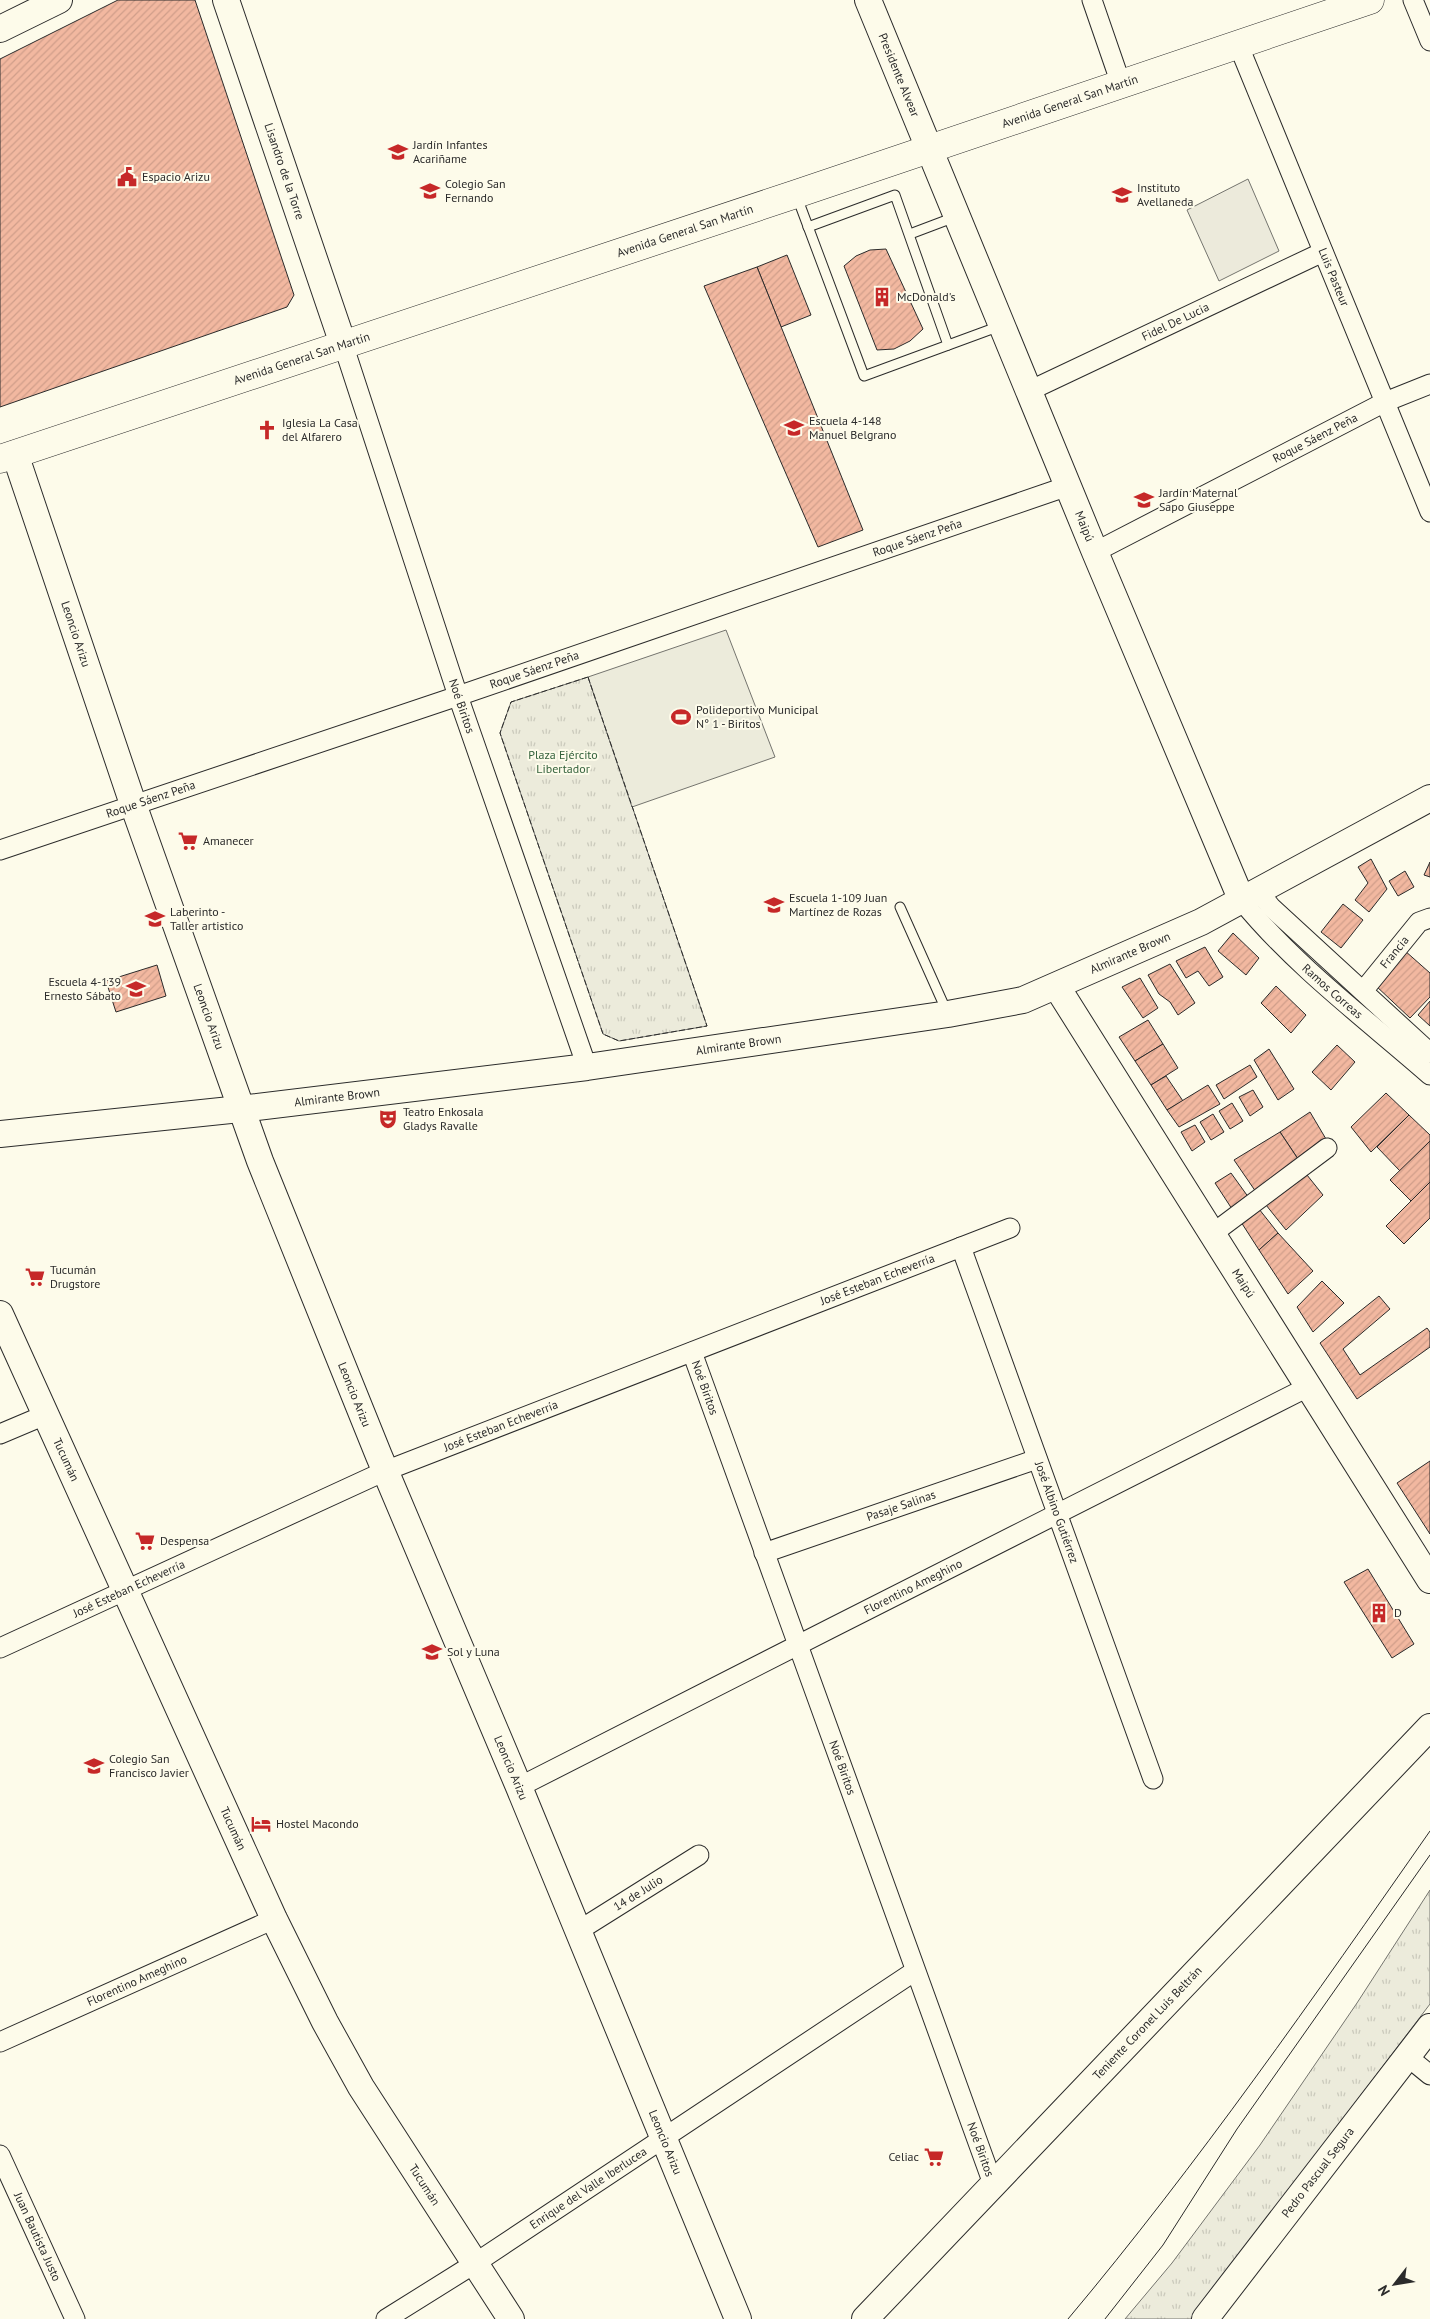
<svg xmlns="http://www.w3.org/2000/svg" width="1430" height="2319" font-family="'PT Sans',sans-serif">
  <defs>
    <pattern id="park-tufts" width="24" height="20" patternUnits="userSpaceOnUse" patternTransform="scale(1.25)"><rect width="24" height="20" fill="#ecebdb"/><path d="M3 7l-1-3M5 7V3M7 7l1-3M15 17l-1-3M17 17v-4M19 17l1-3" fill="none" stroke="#cbcabc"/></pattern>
    <pattern id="building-hatch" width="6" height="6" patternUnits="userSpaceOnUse" patternTransform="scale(1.25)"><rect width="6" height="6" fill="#f2b8a0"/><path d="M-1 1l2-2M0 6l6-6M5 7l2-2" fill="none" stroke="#d09e8a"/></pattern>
  </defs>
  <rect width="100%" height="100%" fill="#fdfbea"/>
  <g fill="url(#park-tufts)" stroke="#74746e">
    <path d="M588,677l119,349 -88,15 -16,-7 -103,-301 11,-31z"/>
    <path d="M1430,1890v114l-239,315h-66l47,-56 88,-118 97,-142z"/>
  </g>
  <path fill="#ecebdb" stroke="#74746e" d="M726,630l49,127 -143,50 -44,-130z"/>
  <path fill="#eceadb" stroke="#74746e" d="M1248,179l31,72 -60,30 -32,-71z"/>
  <g fill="url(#building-hatch)" stroke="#2b2b2b">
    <path d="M118,0h77l99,295 -7,12 -287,100v-348z"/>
    <path d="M886,249l37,80 -13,12 -16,8 -17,1 -33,-84 12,-10 14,-6z"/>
    <path d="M787,255l24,60 -30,12 -24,-60z"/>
    <path d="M757,267l106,263 -45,17 -114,-261z"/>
    <path d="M1371,859l16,30 -18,23 -14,-12 13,-17 -10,-16z"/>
    <path d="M1430,862v15l-6,-2z"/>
    <path d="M1405,871l9,16 -16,9 -9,-15z"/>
    <path d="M1343,904l20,16 -22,28 -20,-16z"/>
    <path d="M1233,933l26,25 -13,17 -28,-24z"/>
    <path d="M1205,947l18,30 -14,9 -11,-15 -12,7 -10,-17z"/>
    <path d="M1404,950l26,23v24l-20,21 -35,-33z"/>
    <path d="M1170,964l25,39 -17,12 -8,-13 -11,-8 -11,-19z"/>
    <path d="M157,965l9,31 -50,16 -10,-31z"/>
    <path d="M1140,978l18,30 -15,10 -21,-31z"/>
    <path d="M1276,986l30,29 -15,18 -30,-30z"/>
    <path d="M1430,1001v25l-12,-11z"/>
    <path d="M1148,1020l15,24 -28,17 -16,-24z"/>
    <path d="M1163,1044l15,24 -27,17 -16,-24z"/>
    <path d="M1337,1045l18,17 -24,28 -19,-18z"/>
    <path d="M1269,1049l25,40 -16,11 -24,-40z"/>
    <path d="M1250,1065l7,12 -33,22 -8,-14z"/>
    <path d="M1166,1076l17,25 -16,9 -16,-25z"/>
    <path d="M1208,1085l12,19 -41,23 -12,-17z"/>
    <path d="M1253,1090l10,17 -13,9 -11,-19z"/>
    <path d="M1386,1093l23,22 -38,37 -20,-25z"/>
    <path d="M1232,1103l11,18 -13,8 -11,-18z"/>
    <path d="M1310,1112l16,27 -28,20 -18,-27z"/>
    <path d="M1213,1114l11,18 -13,8 -11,-18z"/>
    <path d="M1409,1115l21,20v6l-30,30 -23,-24z"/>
    <path d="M1195,1125l10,17 -13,9 -11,-19z"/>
    <path d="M1280,1132l18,27 -42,33 -22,-32z"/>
    <path d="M1430,1141v41l-19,19 -21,-21z"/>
    <path d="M1303,1170l20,25 -37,35 -20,-25z"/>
    <path d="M1231,1173l18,25 -17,11 -17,-26z"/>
    <path d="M1430,1182v36l-26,26 -18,-18z"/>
    <path d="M1259,1209l19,24 -19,17 -18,-28z"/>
    <path d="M1278,1233l35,38 -25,23 -29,-44z"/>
    <path d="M1322,1281l22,22 -31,29 -16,-25z"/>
    <path d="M1379,1296l11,13 -47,40 17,26 67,-47 3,4v15l-73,52 -37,-56z"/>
    <path d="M1430,1461v73l-33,-51z"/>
    <path d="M1368,1569l46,75 -22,14 -48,-76z"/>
  </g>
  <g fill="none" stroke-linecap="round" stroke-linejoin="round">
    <defs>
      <g id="lane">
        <path d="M797,197l67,179 136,-50"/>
        <path d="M808,227l87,-32 53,150"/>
        <path d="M910,234l45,-17"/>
        <path d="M900,907l47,105"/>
      </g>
      <g id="street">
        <path d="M1092,0l29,84"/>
        <path d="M1413,0l17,41"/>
        <path id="s1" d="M1238,44l192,468"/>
        <path id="s2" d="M343,344l115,352 129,371"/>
        <path id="s3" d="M1029,391l294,-139"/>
        <path id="s4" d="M1095,552l290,-150 45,-18"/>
        <path id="s5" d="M0,850l458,-154 610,-210"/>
        <path d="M1259,892l12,15 159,146"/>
        <path id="s6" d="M1242,901c53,65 124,118 188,174"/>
        <path id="s7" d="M1363,991l56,-69 11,-4"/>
        <path d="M1212,1234l115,-86"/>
        <path id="s8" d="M961,1247l192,532"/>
        <path id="s9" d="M692,1352l301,832"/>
        <path d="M0,1434l45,-19"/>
        <path id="s10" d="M764,1553l273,-94"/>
        <path id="s11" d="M0,1648l385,-177 625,-243"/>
        <path id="s12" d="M519,1787c262,-135 527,-266 789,-400"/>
        <path id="s13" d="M578,1931l121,-76"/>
        <path id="s14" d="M0,2042l274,-123"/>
        <path d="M1408,2057l22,18"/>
        <path id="s15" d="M0,2155l75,164"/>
        <path id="s16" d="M386,2319l88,-55 441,-293"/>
      </g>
      <g id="secondary">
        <path id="s17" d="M226,0l117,344"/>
        <path id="s18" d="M868,0l227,552 147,349"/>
        <path d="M0,29l59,-29"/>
        <path id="s19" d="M15,454l118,350 127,357 119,295 140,331 219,532"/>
        <path id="s20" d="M1057,987l373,593"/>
        <path id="s21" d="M0,1134l240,-25 347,-42 361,-53 75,-14 178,-78 229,-124"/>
        <path id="s22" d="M0,1314l274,605 51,103 36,65 150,232"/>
        <path id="s23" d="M865,2319l565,-592"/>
        <path id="s24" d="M1205,2319l225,-292"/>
      </g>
      <g id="primary">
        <path id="s25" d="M0,459l796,-265 574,-194"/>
      </g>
    </defs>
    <use href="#lane" stroke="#2b2b2b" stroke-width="11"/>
    <use href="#street" stroke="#2b2b2b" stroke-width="21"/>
    <use href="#secondary" stroke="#2b2b2b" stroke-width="28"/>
    <use href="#primary" stroke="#2b2b2b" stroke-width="29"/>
    <use href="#lane" stroke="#fdfbea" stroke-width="9"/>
    <use href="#street" stroke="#fdfbea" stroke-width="19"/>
    <use href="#secondary" stroke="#fdfbea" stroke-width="26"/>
    <use href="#primary" stroke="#fdfbea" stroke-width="28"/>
    <g stroke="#2b2b2b" stroke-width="1">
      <path d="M1068,2319c130,-155 246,-322 362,-488"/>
      <path d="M1105,2319l58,-74 74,-116 193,-274"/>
    </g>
    <path stroke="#2b2b2b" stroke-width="1" stroke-dasharray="6 2.5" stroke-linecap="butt" d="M588,677l119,349 -88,15 -16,-7 -103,-301 11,-31z"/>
  </g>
  <defs>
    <symbol id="school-bare" viewBox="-9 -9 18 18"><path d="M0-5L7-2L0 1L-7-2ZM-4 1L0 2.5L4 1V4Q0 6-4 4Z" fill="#c62828" stroke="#fdfbea" stroke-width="2.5" paint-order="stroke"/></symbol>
    <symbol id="civic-bare" viewBox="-9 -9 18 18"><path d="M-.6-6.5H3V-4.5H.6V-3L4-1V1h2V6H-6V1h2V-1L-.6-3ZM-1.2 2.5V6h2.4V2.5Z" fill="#c62828" stroke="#fdfbea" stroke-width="2.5" paint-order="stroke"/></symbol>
    <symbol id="university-bare" viewBox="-9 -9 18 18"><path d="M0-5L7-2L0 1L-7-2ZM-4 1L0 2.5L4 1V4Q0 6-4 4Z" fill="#c62828" stroke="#fdfbea" stroke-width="2.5" paint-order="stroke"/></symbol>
    <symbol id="building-bare" viewBox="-9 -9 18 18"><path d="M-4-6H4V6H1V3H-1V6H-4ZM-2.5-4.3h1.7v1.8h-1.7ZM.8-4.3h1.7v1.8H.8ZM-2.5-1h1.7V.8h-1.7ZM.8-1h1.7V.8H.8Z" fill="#c62828" stroke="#fdfbea" stroke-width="2.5" paint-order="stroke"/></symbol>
    <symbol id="church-bare" viewBox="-9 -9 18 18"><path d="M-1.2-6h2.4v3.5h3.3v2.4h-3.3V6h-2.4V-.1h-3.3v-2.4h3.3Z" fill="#c62828" stroke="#fdfbea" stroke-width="2.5" paint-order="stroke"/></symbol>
    <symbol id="stadium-bare" viewBox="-9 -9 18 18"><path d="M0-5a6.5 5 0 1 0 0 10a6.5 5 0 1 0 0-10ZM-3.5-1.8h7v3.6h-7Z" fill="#c62828" stroke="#fdfbea" stroke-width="2.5" paint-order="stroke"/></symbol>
    <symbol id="supermarket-bare" viewBox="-9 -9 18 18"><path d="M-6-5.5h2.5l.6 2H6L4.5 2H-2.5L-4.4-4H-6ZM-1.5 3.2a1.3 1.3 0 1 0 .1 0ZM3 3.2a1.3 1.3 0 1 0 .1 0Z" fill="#c62828" stroke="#fdfbea" stroke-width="2.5" paint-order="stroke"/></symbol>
    <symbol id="theatre-bare" viewBox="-9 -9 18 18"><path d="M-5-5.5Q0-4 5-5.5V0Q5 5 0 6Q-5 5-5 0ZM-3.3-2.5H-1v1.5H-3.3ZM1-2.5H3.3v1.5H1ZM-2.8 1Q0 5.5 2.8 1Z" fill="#c62828" stroke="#fdfbea" stroke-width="2.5" paint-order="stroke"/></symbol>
    <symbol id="hotel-bare" viewBox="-9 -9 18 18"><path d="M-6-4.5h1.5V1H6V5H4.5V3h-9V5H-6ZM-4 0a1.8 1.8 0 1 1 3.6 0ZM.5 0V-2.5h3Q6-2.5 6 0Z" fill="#c62828" stroke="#fdfbea" stroke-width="2.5" paint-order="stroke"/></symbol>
  </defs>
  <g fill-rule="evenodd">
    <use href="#school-bare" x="384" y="138" width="28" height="28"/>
    <use href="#civic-bare" x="113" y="163" width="28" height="28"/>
    <use href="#school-bare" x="416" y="177" width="28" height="28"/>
    <use href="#university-bare" x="1108" y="181" width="28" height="28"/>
    <use href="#building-bare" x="868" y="283" width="28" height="28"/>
    <use href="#school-bare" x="780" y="414" width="28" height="28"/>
    <use href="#church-bare" x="253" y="416" width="28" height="28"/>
    <use href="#school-bare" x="1130" y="486" width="28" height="28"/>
    <use href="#stadium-bare" x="667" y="703" width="28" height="28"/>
    <use href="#supermarket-bare" x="174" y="827" width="28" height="28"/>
    <use href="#school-bare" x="760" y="891" width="28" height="28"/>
    <use href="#school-bare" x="141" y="905" width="28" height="28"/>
    <use href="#school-bare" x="122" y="975" width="28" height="28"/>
    <use href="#theatre-bare" x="374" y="1105" width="28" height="28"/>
    <use href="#supermarket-bare" x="21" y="1263" width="28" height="28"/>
    <use href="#supermarket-bare" x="131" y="1527" width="28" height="28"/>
    <use href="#building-bare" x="1365" y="1599" width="28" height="28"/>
    <use href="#school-bare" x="418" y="1638" width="28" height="28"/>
    <use href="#school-bare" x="80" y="1752" width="28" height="28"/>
    <use href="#hotel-bare" x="247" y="1810" width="28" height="28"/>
    <use href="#supermarket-bare" x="920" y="2143" width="28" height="28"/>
  </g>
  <g text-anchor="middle" stroke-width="4" stroke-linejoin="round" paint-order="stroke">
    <g font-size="12" fill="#2b2b2b" stroke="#fdfbea">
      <text dy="4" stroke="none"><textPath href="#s18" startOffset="81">Presidente Alvear</textPath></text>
      <text dy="4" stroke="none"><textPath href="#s25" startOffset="1128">Avenida General San Martín</textPath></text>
      <text dy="4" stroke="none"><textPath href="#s17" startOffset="181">Lisandro de la Torre</textPath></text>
      <text dy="4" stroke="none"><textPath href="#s25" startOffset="722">Avenida General San Martín</textPath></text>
      <text dy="4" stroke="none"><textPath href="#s1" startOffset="252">Luis Pasteur</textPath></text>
      <text dy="4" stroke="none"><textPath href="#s3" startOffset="162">Fidel De Lucia</textPath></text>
      <text dy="4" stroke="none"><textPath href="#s25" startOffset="318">Avenida General San Martín</textPath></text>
      <text dy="4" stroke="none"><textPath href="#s4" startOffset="248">Roque Sáenz Peña</textPath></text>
      <text dy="4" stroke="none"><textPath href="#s18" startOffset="569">Maipú</textPath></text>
      <text dy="4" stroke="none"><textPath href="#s5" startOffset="969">Roque Sáenz Peña</textPath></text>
      <text dy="4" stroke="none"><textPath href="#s19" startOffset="190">Leoncio Arizu</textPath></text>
      <text dy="4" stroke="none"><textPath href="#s5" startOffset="564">Roque Sáenz Peña</textPath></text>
      <text dy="4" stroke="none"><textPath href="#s2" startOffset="381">Noé Biritos</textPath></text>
      <text dy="4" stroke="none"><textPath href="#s5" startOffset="159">Roque Sáenz Peña</textPath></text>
      <text dy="4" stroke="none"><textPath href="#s7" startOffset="50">Francia</textPath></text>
      <text dy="4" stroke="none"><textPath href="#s21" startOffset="1149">Almirante Brown</textPath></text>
      <text dy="4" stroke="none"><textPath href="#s6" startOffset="128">Ramos Correas</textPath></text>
      <text dy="4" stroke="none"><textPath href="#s19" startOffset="595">Leoncio Arizu</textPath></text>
      <text dy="4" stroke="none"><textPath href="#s21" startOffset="744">Almirante Brown</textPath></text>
      <text dy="4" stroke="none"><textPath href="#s21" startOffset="339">Almirante Brown</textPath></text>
      <text dy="4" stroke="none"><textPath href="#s11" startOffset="952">José Esteban Echeverría</textPath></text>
      <text dy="4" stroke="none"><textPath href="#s20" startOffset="350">Maipú</textPath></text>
      <text dy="4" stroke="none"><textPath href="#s9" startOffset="38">Noé Biritos</textPath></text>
      <text dy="4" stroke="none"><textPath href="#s19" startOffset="1000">Leoncio Arizu</textPath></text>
      <text dy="4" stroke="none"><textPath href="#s11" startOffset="548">José Esteban Echeverría</textPath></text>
      <text dy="4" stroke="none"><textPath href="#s22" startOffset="160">Tucumán</textPath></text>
      <text dy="4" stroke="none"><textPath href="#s10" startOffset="145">Pasaje Salinas</textPath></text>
      <text dy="4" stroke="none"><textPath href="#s8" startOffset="282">José Albino Gutiérrez</textPath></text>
      <text dy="4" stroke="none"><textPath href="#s12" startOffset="442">Florentino Ameghino</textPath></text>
      <text dy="4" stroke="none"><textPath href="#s11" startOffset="142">José Esteban Echeverría</textPath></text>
      <text dy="4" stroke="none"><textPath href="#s19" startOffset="1405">Leoncio Arizu</textPath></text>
      <text dy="4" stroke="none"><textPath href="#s9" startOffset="442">Noé Biritos</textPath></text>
      <text dy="4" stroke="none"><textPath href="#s22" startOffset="565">Tucumán</textPath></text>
      <text dy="4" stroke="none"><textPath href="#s13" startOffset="71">14 de Julio</textPath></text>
      <text dy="4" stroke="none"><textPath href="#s14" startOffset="150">Florentino Ameghino</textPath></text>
      <text dy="4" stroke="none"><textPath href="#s23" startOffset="409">Teniente Coronel Luis Beltrán</textPath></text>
      <text dy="4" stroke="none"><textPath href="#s19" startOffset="1810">Leoncio Arizu</textPath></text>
      <text dy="4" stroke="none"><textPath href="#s9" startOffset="848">Noé Biritos</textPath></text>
      <text dy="4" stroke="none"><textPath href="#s24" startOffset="185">Pedro Pascual Segura</textPath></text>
      <text dy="4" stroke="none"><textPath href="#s22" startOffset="970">Tucumán</textPath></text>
      <text dy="4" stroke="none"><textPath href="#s16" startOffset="241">Enrique del Valle Iberlucea</textPath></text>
      <text dy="4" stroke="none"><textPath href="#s15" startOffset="90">Juan Bautista Justo</textPath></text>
    </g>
    <g font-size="12" fill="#2b2b2b" stroke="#fdfbea" text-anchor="start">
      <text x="413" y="149">Jardín Infantes<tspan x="413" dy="14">Acariñame</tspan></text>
      <text x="142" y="181">Espacio Arizu</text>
      <text x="445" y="188">Colegio San<tspan x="445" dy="14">Fernando</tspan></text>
      <text x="1137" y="192">Instituto<tspan x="1137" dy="14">Avellaneda</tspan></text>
      <text x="897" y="301">McDonald's</text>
      <text x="809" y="425">Escuela 4-148<tspan x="809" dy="14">Manuel Belgrano</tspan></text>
      <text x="282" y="427">Iglesia La Casa<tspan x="282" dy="14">del Alfarero</tspan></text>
      <text x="1159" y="497">Jardín Maternal<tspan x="1159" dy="14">Sapo Giuseppe</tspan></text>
      <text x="696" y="714">Polideportivo Municipal<tspan x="696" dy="14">N° 1 - Biritos</tspan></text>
      <text x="203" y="845">Amanecer</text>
      <text x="789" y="902">Escuela 1-109 Juan<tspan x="789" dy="14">Martínez de Rozas</tspan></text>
      <text x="170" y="916">Laberinto -<tspan x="170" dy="14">Taller artistico</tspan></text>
      <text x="121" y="986" text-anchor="end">Escuela 4-139<tspan x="121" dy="14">Ernesto Sábato</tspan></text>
      <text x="403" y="1116">Teatro Enkosala<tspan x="403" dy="14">Gladys Ravalle</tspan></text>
      <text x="50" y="1274">Tucumán<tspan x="50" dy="14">Drugstore</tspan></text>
      <text x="160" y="1545">Despensa</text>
      <text x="1394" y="1617">D</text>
      <text x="447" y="1656">Sol y Luna</text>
      <text x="109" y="1763">Colegio San<tspan x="109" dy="14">Francisco Javier</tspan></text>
      <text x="276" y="1828">Hostel Macondo</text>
      <text x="919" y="2161" text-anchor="end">Celiac</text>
    </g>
    <g font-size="12" fill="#34623c" stroke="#fdfbea">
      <text x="563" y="759">Plaza Ejército<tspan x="563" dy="14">Libertador</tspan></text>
    </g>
  </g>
  <g transform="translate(1395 2284) rotate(239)" stroke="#fdfbea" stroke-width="4" paint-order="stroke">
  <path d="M0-4L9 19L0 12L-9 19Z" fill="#2b2b2b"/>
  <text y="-8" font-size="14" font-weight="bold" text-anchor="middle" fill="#2b2b2b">N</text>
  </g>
</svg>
